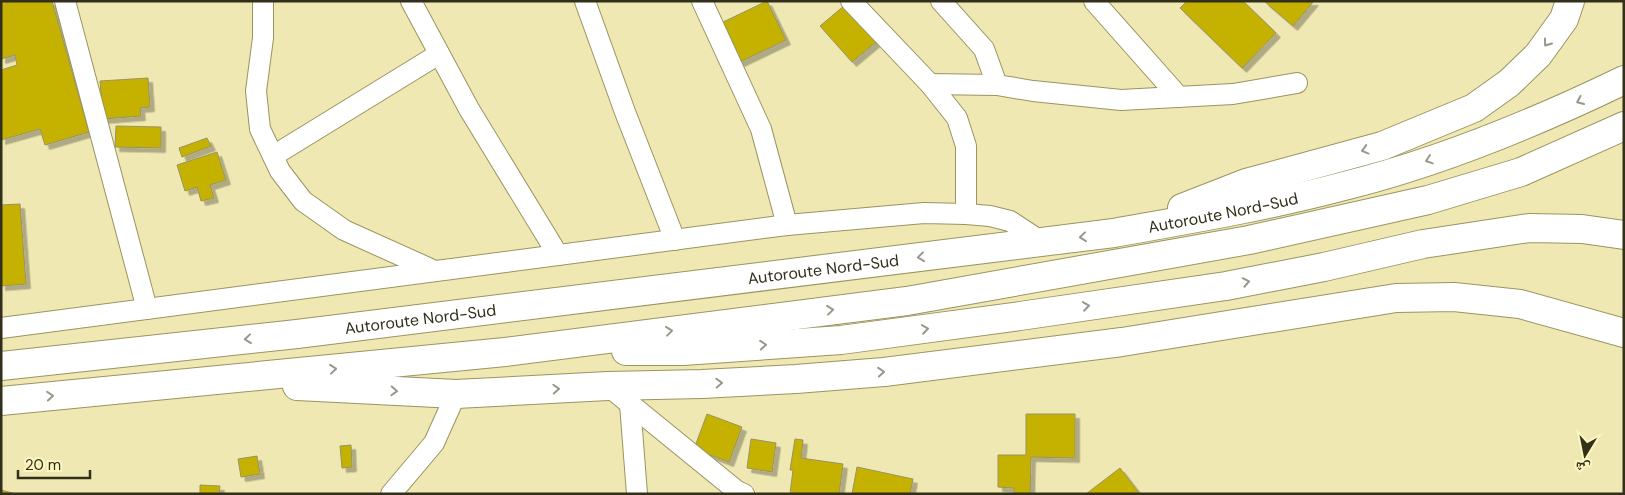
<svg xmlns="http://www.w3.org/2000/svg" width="1625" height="495" font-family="'DM Sans','Noto Naskh Arabic',sans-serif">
  <defs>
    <filter id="shadow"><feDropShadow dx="4.5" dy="4.5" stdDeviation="0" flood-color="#0004"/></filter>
  </defs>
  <rect width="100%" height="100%" fill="#efe8b2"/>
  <g fill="#c5b206" stroke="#98925f" filter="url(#shadow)">
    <path d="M1,1h5v2l7,-2h39l37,131 -44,13 -5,-16 -39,11v-70l16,-5 -2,-10 -14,4z"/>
    <path d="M767,1l19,39 -48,23 -19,-39z"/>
    <path d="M1187,1h56l33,32 -34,35 -62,-60z"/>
    <path d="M1264,1h50l-21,25z"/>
    <path d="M845,5l32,36 -25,21 -32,-36z"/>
    <path d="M148,78l2,29 -10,1 1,8 -38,3 -3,-38z"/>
    <path d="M116,126l45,1v21l-46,-1z"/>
    <path d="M207,138l4,8 -29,11 -3,-9z"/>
    <path d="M217,152l9,28 -16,5 4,13 -13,3 -4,-14 -12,4 -8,-26z"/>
    <path d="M20,204l6,80 -25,2v-81z"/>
    <path d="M707,414l35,13 -13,35 -35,-13z"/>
    <path d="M1026,414h49v44l-44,-1 -1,37h-16v-6l-16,-1v-32h28z"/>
    <path d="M751,439l25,4 -4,29 -25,-4z"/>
    <path d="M795,439l8,1 -2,18 42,6 -4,30h-49l3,-24h-3z"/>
    <path d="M351,445l1,22 -10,1 -2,-22z"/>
    <path d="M257,456l3,18 -19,3 -3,-18z"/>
    <path d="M857,467l56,12 -3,15h-58z"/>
    <path d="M1120,468l20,26h-54z"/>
    <path d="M200,485l20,1 -1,8h-19z"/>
    <path d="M1,490l15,4h-15z"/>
  </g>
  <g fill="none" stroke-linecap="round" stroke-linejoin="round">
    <defs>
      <g id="minor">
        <path d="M65,1l82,308"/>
        <path d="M263,1v37l-7,53 4,38 20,42 23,30 41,29 91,41"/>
        <path d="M411,1l58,108 89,146"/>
        <path d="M585,1l40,111 50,128"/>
        <path d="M702,1l59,128 26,96"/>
        <path d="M851,1l79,83 27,34 9,28v68"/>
        <path d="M941,1l43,48 13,36"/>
        <path d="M1094,1l85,96"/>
        <path d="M930,84l67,1 36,6 88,9 112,-6 64,-11"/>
        <path d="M273,156l166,-102"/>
        <path d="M1,328l786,-103 137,-12 42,1 24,2 20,5 32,21"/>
        <path d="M608,386l129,105 7,3"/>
        <path d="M630,404l7,90"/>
        <path d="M391,494l43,-51 22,-49"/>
      </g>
      <g id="motorway">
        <path d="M1182,208l64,-25 136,-37 92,-38 35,-25 29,-28 26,-36 6,-18"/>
        <path d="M626,351h57l158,-11 179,-24 206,-30 98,-19 99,-23 106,-16 53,1 42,6"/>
        <path id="s1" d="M1,366l296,-32 817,-101c77,-14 155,-27 230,-47 97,-24 191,-63 280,-106"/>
        <path d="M297,386l159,8 152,-8 94,-2 94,-5 88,-7 238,-30 274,-44 58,-1 66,7 104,29"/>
        <path d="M1,401l504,-49 402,-51 342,-61 179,-40 93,-28 103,-46"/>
      </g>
    </defs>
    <use href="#minor" stroke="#9a9461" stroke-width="22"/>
    <use href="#motorway" stroke="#9a9461" stroke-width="30"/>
    <use href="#minor" stroke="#fff" stroke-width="20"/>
    <use href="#motorway" stroke="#fff" stroke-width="28"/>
  </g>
  <defs><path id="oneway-chevron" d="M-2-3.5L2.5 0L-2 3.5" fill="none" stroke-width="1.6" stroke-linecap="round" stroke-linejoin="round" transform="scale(1.25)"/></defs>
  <g stroke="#98978c">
    <use href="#oneway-chevron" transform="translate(1547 43) rotate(126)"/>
    <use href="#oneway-chevron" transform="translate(1580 101) rotate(156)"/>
    <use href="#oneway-chevron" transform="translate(1365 150) rotate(165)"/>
    <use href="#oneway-chevron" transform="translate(1429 160) rotate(161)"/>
    <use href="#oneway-chevron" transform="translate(1083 237) rotate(174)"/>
    <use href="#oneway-chevron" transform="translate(921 257) rotate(173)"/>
    <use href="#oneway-chevron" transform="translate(1246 282) rotate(-11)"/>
    <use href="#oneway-chevron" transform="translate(1086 306) rotate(-8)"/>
    <use href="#oneway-chevron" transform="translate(830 310) rotate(-7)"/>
    <use href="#oneway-chevron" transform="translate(925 329) rotate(-8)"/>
    <use href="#oneway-chevron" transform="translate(669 331) rotate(-7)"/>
    <use href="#oneway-chevron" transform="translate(248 339) rotate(174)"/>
    <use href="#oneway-chevron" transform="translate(763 345) rotate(-4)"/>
    <use href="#oneway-chevron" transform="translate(333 369) rotate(-6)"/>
    <use href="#oneway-chevron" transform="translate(881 372) rotate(-5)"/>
    <use href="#oneway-chevron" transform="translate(719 383) rotate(-3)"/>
    <use href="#oneway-chevron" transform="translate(556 389) rotate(-3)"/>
    <use href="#oneway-chevron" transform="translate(394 391) rotate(3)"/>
    <use href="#oneway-chevron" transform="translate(50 396) rotate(-5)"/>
  </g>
  <g text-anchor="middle" stroke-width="4.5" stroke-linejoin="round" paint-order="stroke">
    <g font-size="16" fill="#322f1a" stroke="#fcf6bf">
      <text dy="6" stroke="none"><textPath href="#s1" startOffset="1232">Autoroute Nord-Sud</textPath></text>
      <text dy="6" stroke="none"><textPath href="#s1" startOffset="828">Autoroute Nord-Sud</textPath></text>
      <text dy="6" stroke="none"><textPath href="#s1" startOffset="422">Autoroute Nord-Sud</textPath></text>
    </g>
  </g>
  <rect width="1625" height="495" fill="none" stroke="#322f1a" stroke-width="5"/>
  <g transform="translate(1585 455) rotate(190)" stroke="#fcf6bf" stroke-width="4" paint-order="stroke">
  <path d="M0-4L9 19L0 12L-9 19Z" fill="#322f1a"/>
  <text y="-8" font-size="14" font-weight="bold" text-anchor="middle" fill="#322f1a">ش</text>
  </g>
  <path d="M18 470v8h72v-8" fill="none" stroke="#322f1a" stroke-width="2.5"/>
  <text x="25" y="470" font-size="15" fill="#322f1a" stroke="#fcf6bf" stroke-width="4" paint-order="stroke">20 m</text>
</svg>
